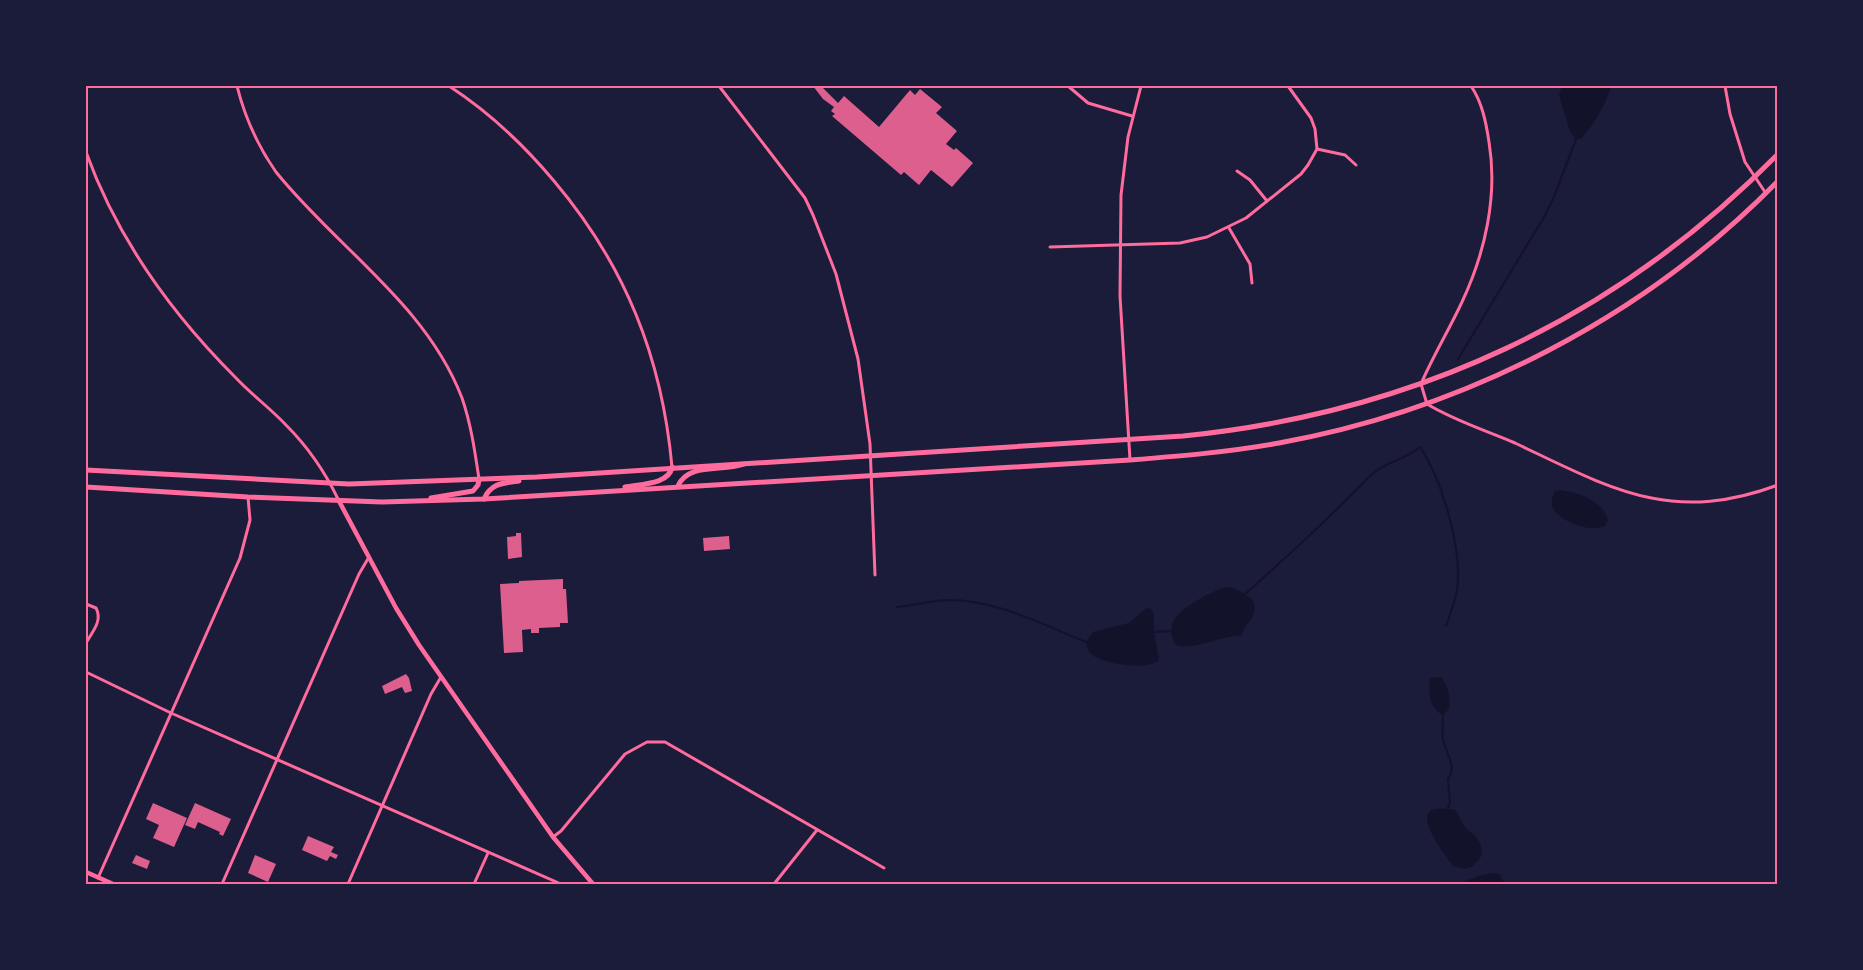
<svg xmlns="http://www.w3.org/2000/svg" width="1863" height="970" font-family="'IBM Plex Serif',serif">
  <rect width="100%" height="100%" fill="#1b1b3a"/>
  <g fill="#12122b">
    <path d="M1563,86h48c-5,19 -17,38 -30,53h-5l-6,-7 -11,-37z"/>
    <path d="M1559,490c19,2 43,10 49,30l-3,6c-14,7 -48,-5 -53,-20 -1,-6 1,-10 3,-15z"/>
    <path d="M1231,587c18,9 32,13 18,36h-2l-6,13c-23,-1 -38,13 -64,10 -18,-25 10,-40 28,-50 8,-4 16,-9 26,-9z"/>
    <path d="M1146,608l5,1 3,5v18l5,28c-11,11 -54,4 -67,-5 -4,-3 -5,-8 -6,-13l7,-10 36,-9z"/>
    <path d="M1441,677c8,10 9,19 8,32l-6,6c-15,-7 -14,-23 -13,-37z"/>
    <path d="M1454,809c5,5 6,11 10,17 3,4 7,6 11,10 12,14 8,26 -9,33l-13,-3c-7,-10 -35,-45 -23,-55 5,-4 18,-1 24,-2z"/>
    <path d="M1494,873l5,1 6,10h-47l23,-9z"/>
  </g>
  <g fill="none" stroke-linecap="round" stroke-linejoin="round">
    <g stroke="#12122b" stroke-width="2">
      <path d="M1458,359l86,-142 10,-20 22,-58"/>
      <path d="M1244,595c43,-38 85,-77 125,-118 14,-15 37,-17 51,-30 22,33 43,103 37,143 -2,12 -7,24 -11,36"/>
      <path d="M897,607c17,-1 33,-7 51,-7 50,0 93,24 138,42"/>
      <path d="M1151,632l24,-1"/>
      <path d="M1443,715c0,8 -1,16 0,24 2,14 15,27 5,40l2,24 -3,7"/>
    </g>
  </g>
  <g fill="#dd5f8e">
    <path d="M813,86h8l17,17 6,-7 35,31 31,-37 5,5 5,-6 22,18 -6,6 21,18 -11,13 8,6 2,-2 17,15 -21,24 -21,-17 -12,15 -15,-13 -3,3 -69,-59 3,-2 -4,-3 3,-4 -11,-8z"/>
    <path d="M516,533h5l1,24 -14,2 -1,-22 9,-1z"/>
    <path d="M729,536l1,13 -26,2 -1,-13z"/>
    <path d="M563,579v10h3l2,34h-8v4l-21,1v5h-8v-4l-9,1 1,22 -19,1 -4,-69 19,-1v-2z"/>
    <path d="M406,674l3,4 3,13 -7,2 -3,-6 -17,7 -3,-8z"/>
    <path d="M153,803l34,15 -13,29 -21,-9 6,-13 -13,-6z"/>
    <path d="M195,803l36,16 -8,17 -4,-2 1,-2 -22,-10 -3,7 -10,-4z"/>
    <path d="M308,836l26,11 -3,5 7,3 -2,4 -6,-3 -3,5 -25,-11z"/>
    <path d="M136,855l14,6 -3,8 -15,-6z"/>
    <path d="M255,855l21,9 -8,18 -20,-9z"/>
  </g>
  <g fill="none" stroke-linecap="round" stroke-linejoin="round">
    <g stroke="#ff6b9d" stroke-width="3">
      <path d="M237,86c8,32 20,59 39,86 61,76 150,132 186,226 9,26 13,54 17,81"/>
      <path d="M449,86c40,26 74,58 105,95 71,84 108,176 118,286"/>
      <path d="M719,86l86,112 8,17 23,59 22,85 12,85 5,131"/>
      <path d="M1068,86l20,17 44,13"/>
      <path d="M1471,86c11,16 15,36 18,56 9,54 -4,111 -27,160 -13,28 -29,54 -41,82l6,20c28,17 58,26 88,39 95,45 155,82 263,42"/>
      <path d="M1725,86l5,28 15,48 20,30"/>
      <path d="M1317,149l28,6 11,10"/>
      <path d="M86,152c31,86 86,162 150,226 16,17 34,30 50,47 21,21 39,47 52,74"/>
      <path d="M1237,171l13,9 17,21"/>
      <path d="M1229,228l21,36 2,19"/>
      <path d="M1050,247l130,-4 27,-6 39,-19 55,-44 7,-9 9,-16 -2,-20 -4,-11 -23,-32"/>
      <path d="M1130,460l-10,-164 1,-101 7,-58 13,-51"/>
      <path d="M86,604l10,4c7,13 -4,24 -10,35"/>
      <path d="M86,672l85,41 390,171"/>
      <path d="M553,837l8,-6 64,-77 22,-12h18l219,126"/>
      <path d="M98,878l142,-320 10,-38 -2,-23"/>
      <path d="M222,884l137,-310 10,-17"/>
      <path d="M348,884l83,-190 10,-17"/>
      <path d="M474,884l14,-31"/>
      <path d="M774,884l43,-54"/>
    </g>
    <path stroke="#ff6b9d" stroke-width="4.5" d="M339,501l57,107 23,37 134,192 40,47"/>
    <path stroke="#ff6b9d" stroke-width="4.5" d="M86,872l27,12"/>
    <g stroke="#ff6b9d" stroke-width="5">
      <path d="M86,470l263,14 188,-7 646,-41c230,-23 432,-116 595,-282"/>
      <path d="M678,486c10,-24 46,-14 66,-22"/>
      <path d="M86,487l162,10 134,5 102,-3 646,-39c50,-4 100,-8 149,-17 187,-34 366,-126 499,-262"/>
      <path d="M625,487c14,-3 44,-2 47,-20"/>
      <path d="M431,498l42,-7 5,-6 1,-6"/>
      <path d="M484,499c7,-16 19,-16 35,-18"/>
    </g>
  </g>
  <rect width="1863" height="970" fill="none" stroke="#1b1b3a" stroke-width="174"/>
  <rect x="87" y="87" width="1689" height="796" fill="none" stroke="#ff6b9d" stroke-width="2"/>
</svg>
